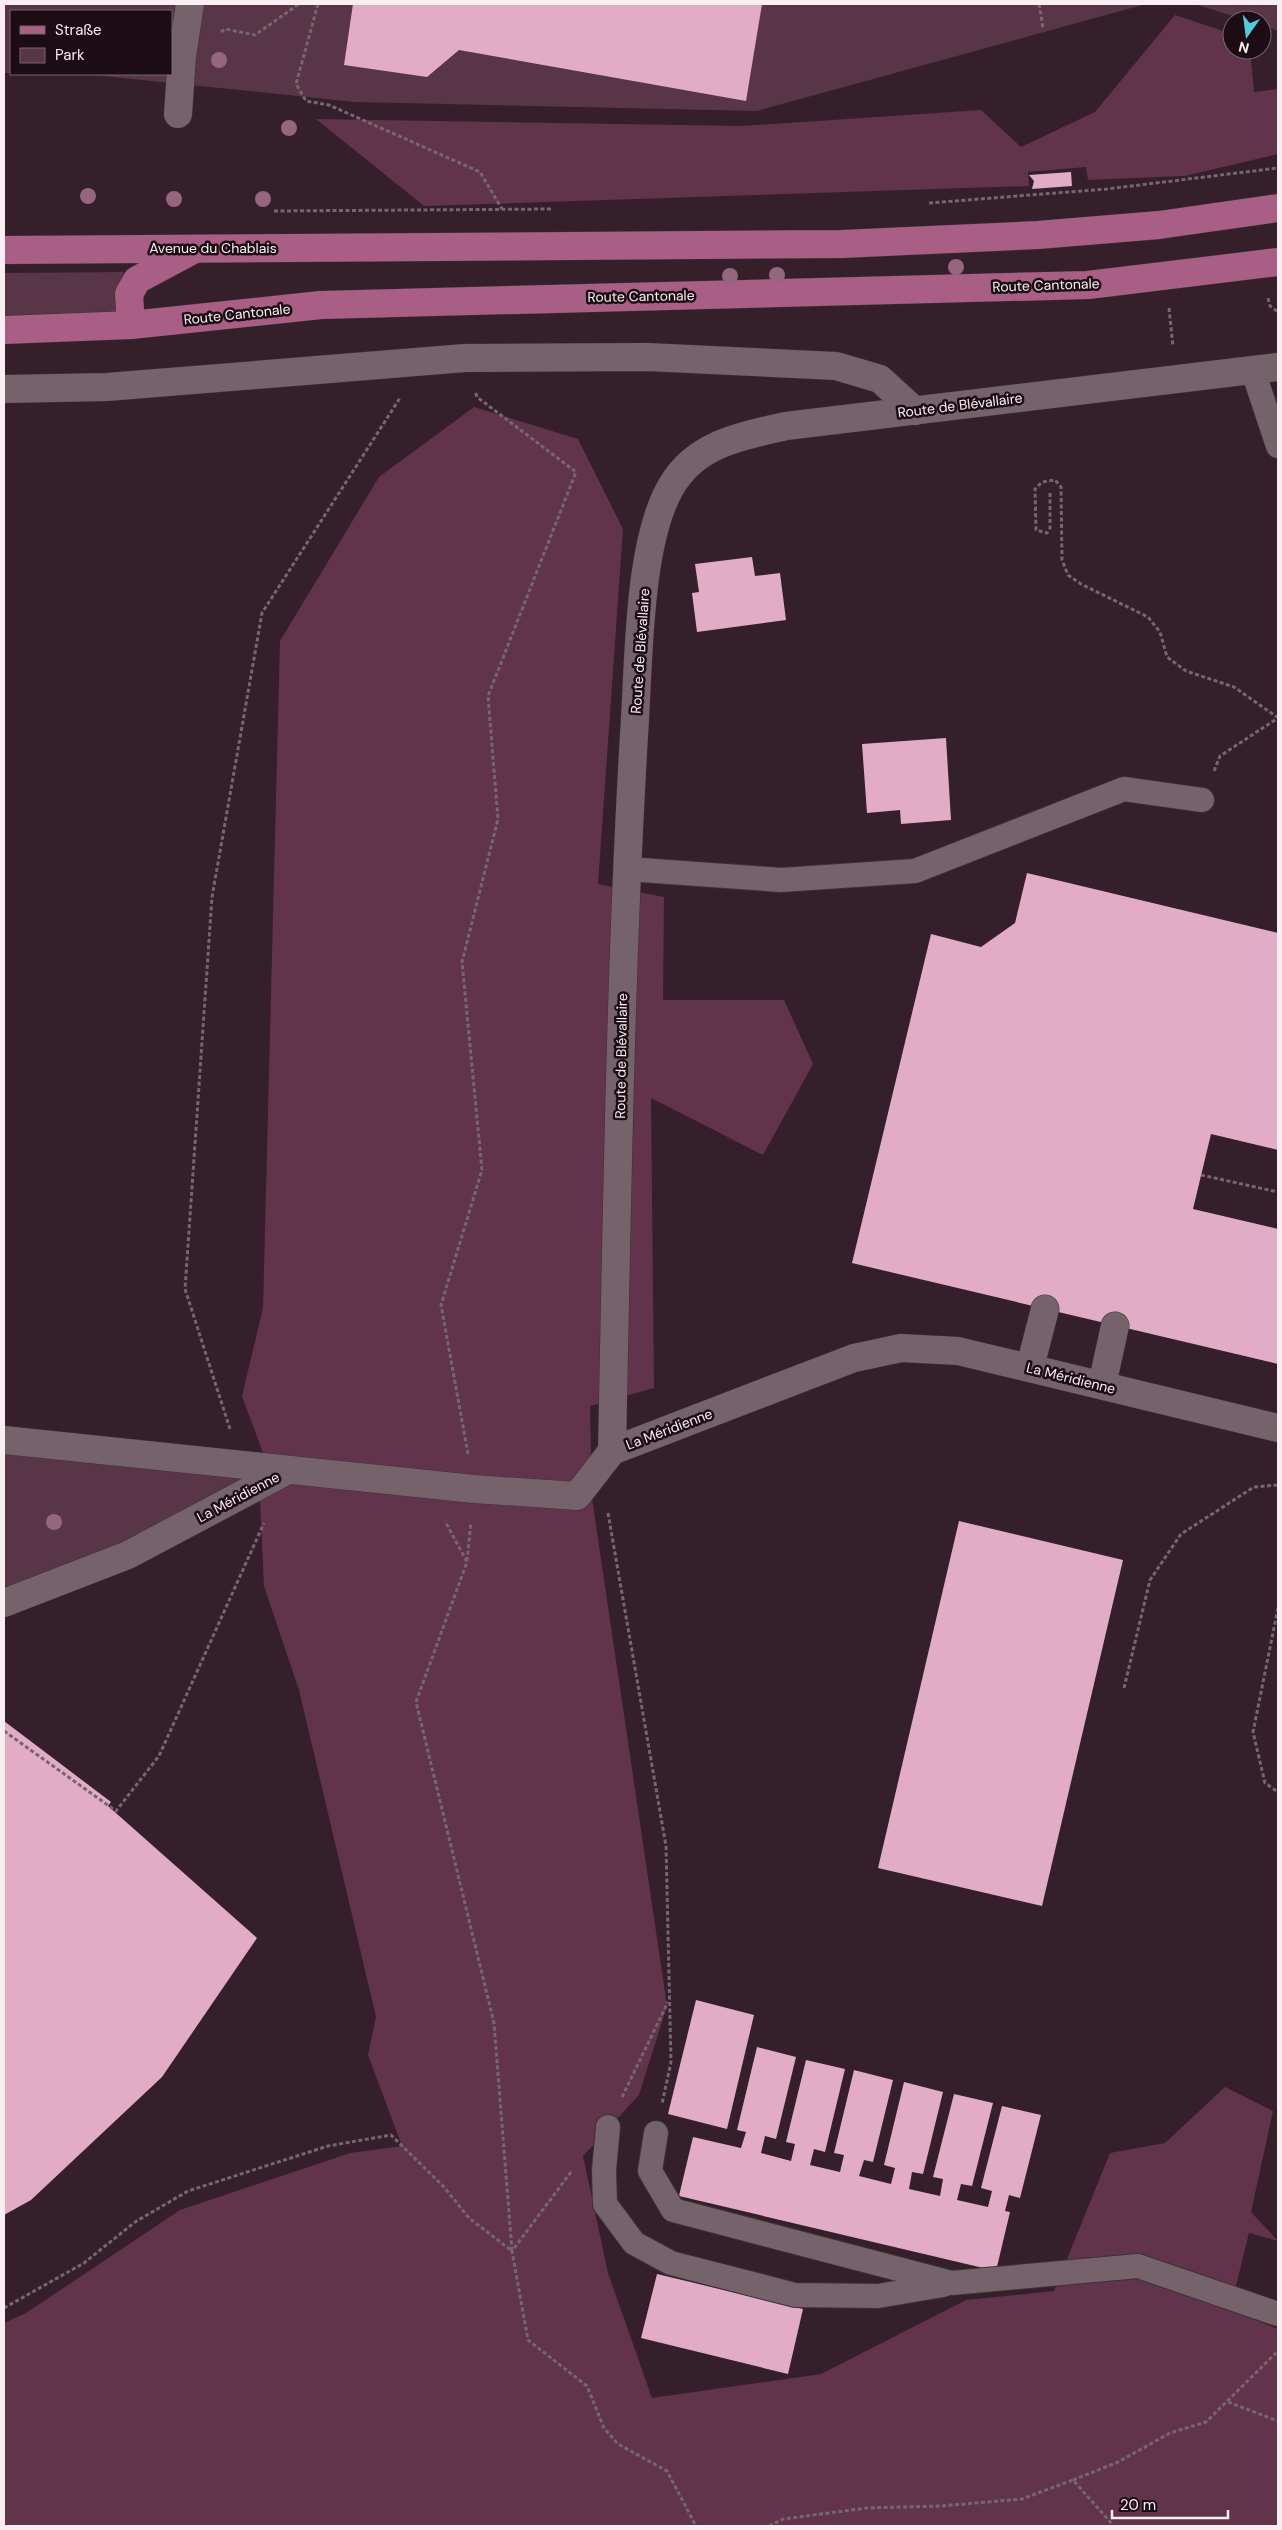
<svg xmlns="http://www.w3.org/2000/svg" width="1282" height="2530" font-family="'DM Sans',sans-serif">
  <rect width="100%" height="100%" fill="#26161e"/>
  <path fill="#341f2a" fill-rule="evenodd" d="M4,4h1274v2522h-1274zM11,11h160v63h-160zM1232,20h30v30h-30z"/>
  <g fill="#593548">
    <path d="M4,4h1142l-389,107 -402,-9 -271,-28h87v-63h-160v62h-7z"/>
    <path d="M1195,4h83v27l-16,-6v-5h-17z"/>
    <path d="M124,272l-9,24 3,16 -114,6v-45z"/>
    <path d="M4,1448l246,29 -56,38 -190,76z"/>
  </g>
  <g fill="#61344b">
    <path d="M1175,15l57,19v16h18l4,42 24,-3v65l-94,22 -96,4 -2,-13 -58,5 1,14 -605,20 -108,-87 427,7 238,-16 40,37 74,-35z"/>
    <path d="M474,407l104,32 45,90 -25,355 66,13 -1,103h121l29,64 -50,91 -112,-57 3,290 -64,18 2,92 75,508 -28,89 -56,61 25,117 44,125 169,-24 145,-74 88,-9 56,-138 55,-10 60,-56 48,24 -22,101 27,29 -29,-8 -19,77 48,19v197h-1274v-203l22,-10 154,-103 170,-57 52,-7 -34,-91 8,-38 -77,-327 -35,-104 -4,-86 3,-47 -21,-57 21,-88 17,-667 99,-164z"/>
  </g>
  <g fill="#e2acc6">
    <path d="M353,4h409l-16,97 -287,-51 -32,27 -83,-12z"/>
    <path d="M1071,172l1,14 -40,3 2,-8 -5,-6z"/>
    <path d="M752,557l3,19 25,-3 6,47 -89,12 -5,-39 7,-1 -4,-28z"/>
    <path d="M946,738l5,82 -50,4 -1,-14 -33,3 -5,-69z"/>
    <path d="M1027,873l251,60v217l-67,-16 -18,75 85,20v135l-426,-101 79,-329 50,13 34,-24z"/>
    <path d="M959,1521l164,39 -81,346 -164,-38z"/>
    <path d="M4,1721l107,81 -3,4 149,132 -95,139 -131,123 -27,15z"/>
    <path d="M696,2000l58,15 -27,114 -59,-15z"/>
    <path d="M757,2047l39,10 -20,82 -11,-3 -4,17 30,8 4,-17 -9,-2 20,-82 39,9 -20,83 -11,-3 -4,16 30,7 4,-17 -10,-2 20,-83 39,10 -20,82 -9,-2 -5,16 32,8 4,-16 -11,-3 20,-83 39,10 -20,82 -11,-2 -3,17 31,7 3,-17 -10,-2 21,-83 39,9 -21,83 -11,-2 -4,16 31,7 4,-16 -11,-3 21,-82 39,9 -21,83 -11,-3 -4,16 5,1 -14,59 -317,-75 14,-59 48,11 5,-16 -9,-2z"/>
    <path d="M657,2274l146,35 -15,65 -147,-36z"/>
  </g>
  <g fill="none" stroke-linecap="round" stroke-linejoin="round">
    <defs>
      <g id="lane">
        <path d="M1253,371l25,75"/>
        <path d="M627,869l154,11 134,-9 209,-82 78,11"/>
        <path d="M608,2127l-4,43 1,34 29,39 37,20 124,32 83,1 65,-11"/>
        <path d="M656,2133l-6,38 23,39 279,73 186,-17 140,48"/>
      </g>
      <g id="street">
        <path d="M178,114l4,-58 8,-52"/>
        <path d="M4,389l103,-2 358,-29 182,-1 189,9 44,13 35,32"/>
        <path d="M1030,1367l15,-58"/>
        <path d="M1102,1385l13,-59"/>
        <path d="M4,1440l470,49 103,7 35,-45 242,-93 47,-10 57,3 320,77"/>
        <path d="M612,1451c5,-239 8,-478 22,-716 5,-68 3,-193 38,-250 25,-42 70,-49 114,-59l492,-59"/>
        <path d="M4,1603l124,-48 160,-85"/>
      </g>
      <g id="primary">
        <path d="M4,250l838,-6 196,-9 121,-10 119,-17"/>
        <path d="M131,325l-2,-31 8,-14 56,-30"/>
        <path d="M4,330l127,-5 190,-20 767,-20 190,-23"/>
      </g>
    </defs>
    <use href="#lane" stroke="#3d3237" stroke-width="26"/>
    <use href="#street" stroke="#3d3237" stroke-width="29"/>
    <use href="#primary" stroke="#3d3237" stroke-width="29"/>
    <g stroke="#76676e" stroke-width="3" stroke-dasharray="4 2.5" stroke-linecap="butt">
      <path d="M318,4l-22,80 10,17 23,4 151,67 22,37"/>
      <path d="M1039,4l4,24"/>
      <path d="M221,32l4,-3 30,6 44,-31"/>
      <path d="M929,203l178,-14 171,-21"/>
      <path d="M274,211l277,-2"/>
      <path d="M1268,298l2,8 8,6"/>
      <path d="M1169,308l4,39"/>
      <path d="M1050,493v35l-3,5 -11,-3 -1,-41 7,-7 13,-2 6,7 1,73 6,15 13,9 67,33 12,15 7,25 19,14 48,16 43,30 1,-4"/>
      <path d="M1214,771l6,-15 58,-38"/>
      <path d="M1201,1175l77,17"/>
      <path d="M230,1429l-45,-140 27,-392 50,-284 138,-215"/>
      <path d="M468,1454l-27,-149 41,-135 -20,-208 36,-143 -10,-123 88,-224 -99,-75 -2,-6"/>
      <path d="M608,1513l58,333 5,216 -9,42"/>
      <path d="M467,1561l4,-39"/>
      <path d="M1278,1608l-25,124 12,51 13,9"/>
      <path d="M1124,1688l26,-108 31,-46 73,-47 24,-2"/>
      <path d="M4,1731l112,80 43,-55 105,-233"/>
      <path d="M622,2097l46,-95"/>
      <path d="M571,2172l-59,79 16,89 59,46 17,42 14,16 49,27 29,55"/>
      <path d="M4,2308l80,-45 51,-41 53,-31 140,-45 63,-11 53,52 25,31 43,33 -18,-228 -78,-321 51,-140 -22,-41"/>
      <path d="M1228,2402l50,19"/>
      <path d="M1073,2480l45,-18 52,-29 36,-11 72,-71"/>
      <path d="M769,2526l14,-7 84,-11 74,-2 81,-7 51,-19 39,44 -1,2"/>
    </g>
    <use href="#lane" stroke="#76626b" stroke-width="24"/>
    <use href="#street" stroke="#76626b" stroke-width="28"/>
    <use href="#primary" stroke="#a85e85" stroke-width="28"/>
  </g>
  <g fill="#96657e">
    <circle cx="219" cy="60" r="8"/>
    <circle cx="289" cy="128" r="8"/>
    <circle cx="88" cy="196" r="8"/>
    <circle cx="174" cy="199" r="8"/>
    <circle cx="263" cy="199" r="8"/>
    <circle cx="956" cy="267" r="8"/>
    <circle cx="777" cy="275" r="8"/>
    <circle cx="730" cy="276" r="8"/>
    <circle cx="54" cy="1522" r="8"/>
  </g>
  <g text-anchor="middle" stroke-width="5" stroke-linejoin="round" paint-order="stroke">
    <g font-size="14" fill="#faeef3" stroke="#1c0d15">
      <text x="213" y="253">Avenue du Chablais</text>
      <text transform="translate(1046 285) rotate(-2)" y="5">Route Cantonale</text>
      <text transform="translate(641 296) rotate(-1)" y="5">Route Cantonale</text>
      <text transform="translate(237 314) rotate(-6)" y="5">Route Cantonale</text>
      <text transform="translate(960 405) rotate(-7)" y="5">Route de Blévallaire</text>
      <text transform="translate(640 651) rotate(-86)" y="5">Route de Blévallaire</text>
      <text transform="translate(621 1056) rotate(-89)" y="5">Route de Blévallaire</text>
      <text transform="translate(1071 1378) rotate(14)" y="5">La Méridienne</text>
      <text transform="translate(669 1429) rotate(-21)" y="5">La Méridienne</text>
      <text transform="translate(238 1497) rotate(-28)" y="5">La Méridienne</text>
    </g>
  </g>
  <rect width="1282" height="2530" fill="none" stroke="#faeef3" stroke-width="10"/>
  <rect x="10" y="10" width="162" height="65" fill="#1c0d15" stroke="#75676e"/>
  <rect x="20" y="26" width="25" height="8" fill="#a85e85" stroke="#75676e"/>
  <text x="55" y="35" font-size="15" fill="#faeef3">Straße</text>
  <rect x="20" y="48" width="25" height="15" fill="#593548" stroke="#75676e"/>
  <text x="55" y="60" font-size="15" fill="#faeef3">Park</text>
  <g transform="translate(1247 35) rotate(194)"><circle r="24" fill="#1c0d15" stroke="#75676e"/>
  <path d="M0-4L9 19L0 12L-9 19Z" fill="#53cbdb"/>
  <text y="-8" font-size="14" font-weight="bold" text-anchor="middle" fill="#faeef3">N</text>
  </g>
  <path d="M1112 2510v8h116v-8" fill="none" stroke="#faeef3" stroke-width="2.5"/>
  <text x="1120" y="2510" font-size="15" fill="#faeef3" stroke="#1c0d15" stroke-width="4" paint-order="stroke">20 m</text>
</svg>
